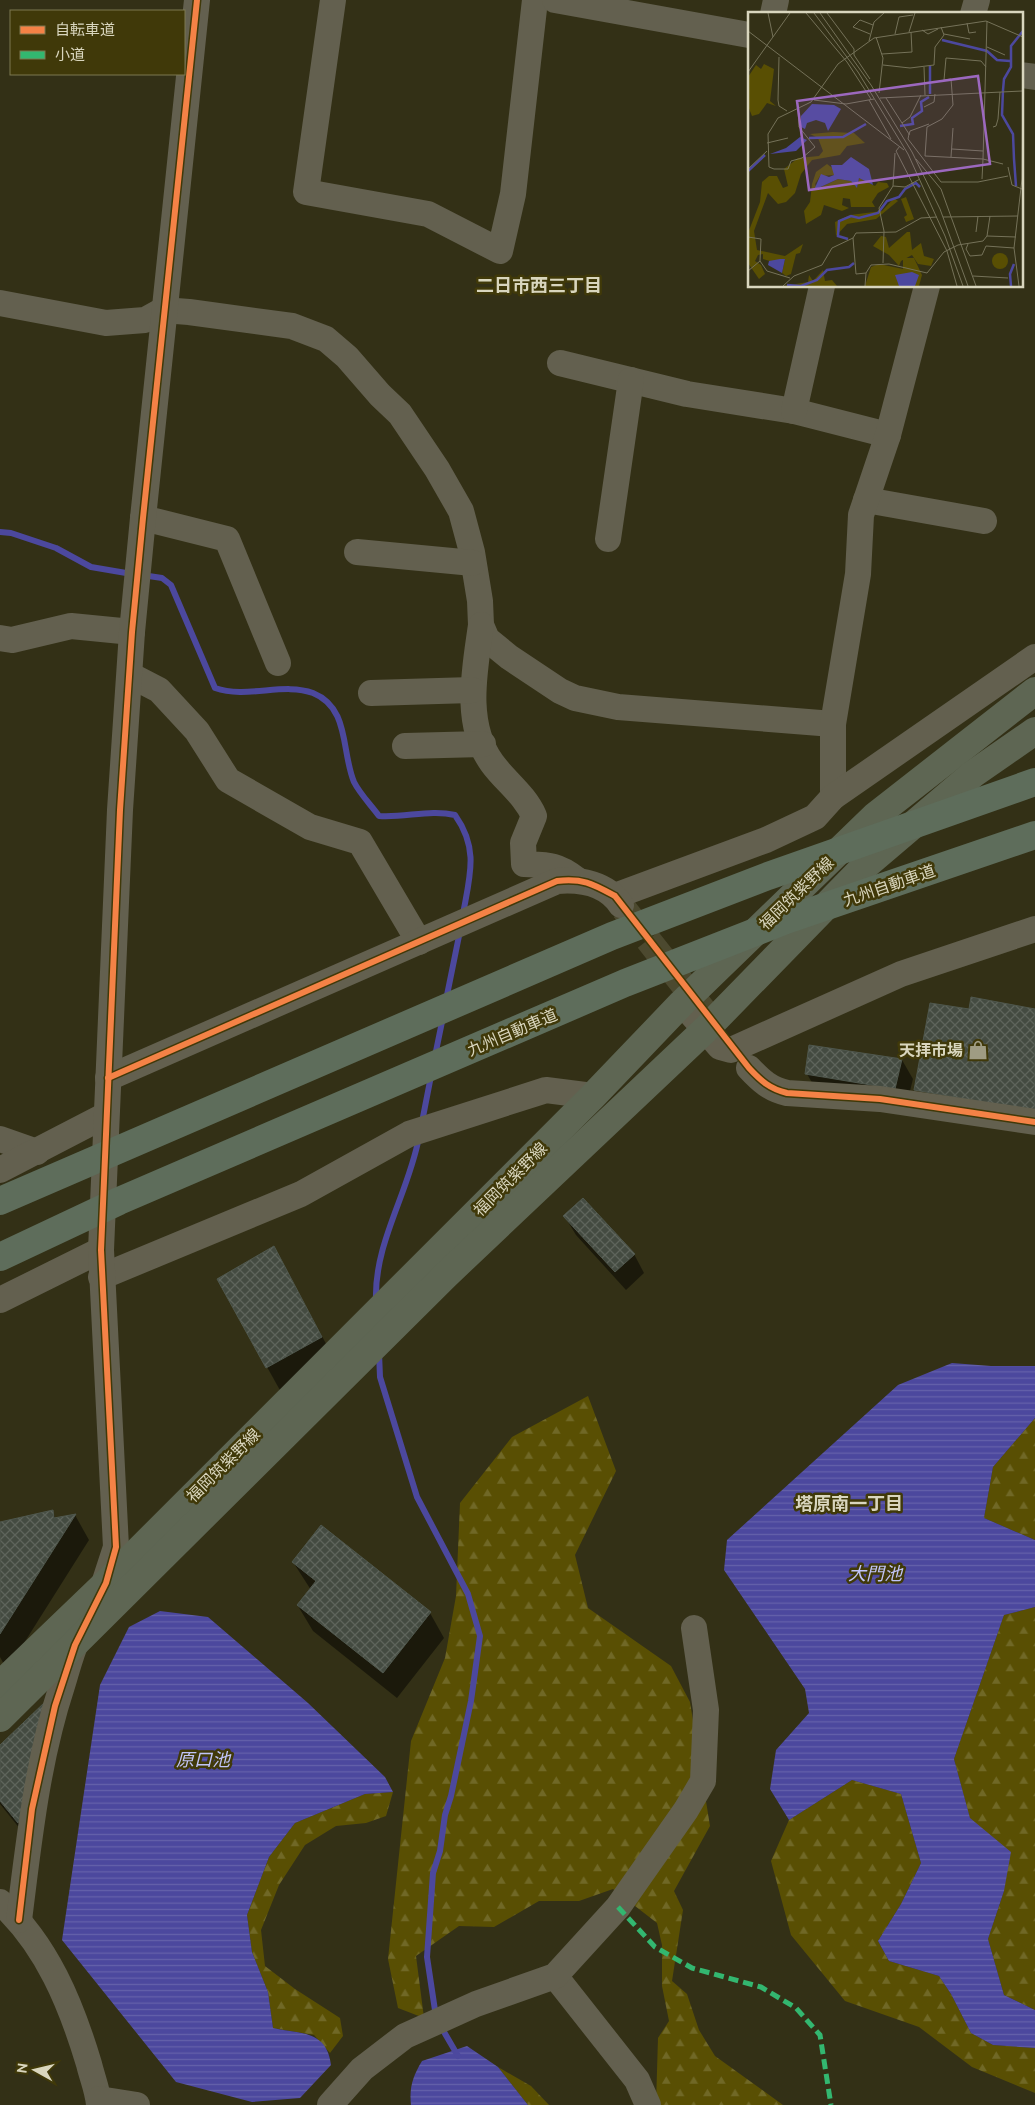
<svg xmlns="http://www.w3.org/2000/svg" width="1035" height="2105" font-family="Ubuntu,'Noto Sans JP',sans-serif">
  <defs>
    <pattern id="forest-firs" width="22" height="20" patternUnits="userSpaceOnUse" patternTransform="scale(1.25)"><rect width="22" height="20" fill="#594f03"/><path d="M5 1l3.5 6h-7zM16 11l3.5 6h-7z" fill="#706826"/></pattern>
    <pattern id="water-rules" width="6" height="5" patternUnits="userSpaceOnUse" patternTransform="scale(1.25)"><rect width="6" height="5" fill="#4c489e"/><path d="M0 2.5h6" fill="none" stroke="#6562aa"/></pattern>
    <pattern id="building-cross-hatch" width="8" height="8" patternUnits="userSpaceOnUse" patternTransform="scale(1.25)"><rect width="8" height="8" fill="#444b41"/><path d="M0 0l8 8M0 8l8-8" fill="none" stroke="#5e645b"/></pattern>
  </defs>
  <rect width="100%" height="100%" fill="#333016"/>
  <g fill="url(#forest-firs)">
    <path d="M588,1396l28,75 -41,84 13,53 83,58 19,36 20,124 -36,65 9,19 -11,71 15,13 12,36 16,26 68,49h-127l2,-67 11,-17 -7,-35v-41l-5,-22 -44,-34 -34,12h-40l-45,26 -35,-1 -43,30 8,62 -26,-10 -10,-49 23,-218 34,-83 11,-62 4,-93 52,-66z"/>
    <path d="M1035,1418v122l-51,-22 9,-51z"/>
    <path d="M1035,1607v403l-31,-15 -16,-56 16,-48 -18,-58 -16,-14 -16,-60 50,-144z"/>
    <path d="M852,1780l49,14 20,69 -20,41 -23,37 11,20 50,15 12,18 20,39 22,12 42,3v45l-63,-26 -53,-40 -74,-26 -54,-66 -20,-74 18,-41z"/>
    <path d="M393,1792l-7,24 -20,7 -30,3 -31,19 -26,40 -18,45 4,36 30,23 45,29 3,18 -13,17 -16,-18 -41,-7 -5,-36 -16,-40 -5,-37 22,-58 26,-34 70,-29z"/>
    <path d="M498,2067l33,19 18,19h-21z"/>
  </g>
  <g fill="url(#water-rules)">
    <path d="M952,1363l39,3h44v52l-42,49 -9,51 51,22v67l-31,8 -50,144 16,59 41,34 -7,39 -16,48 16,56 31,15v38l-42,-3 -22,-12 -20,-39 -12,-18 -50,-15 -11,-20 23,-37 20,-41 -20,-69 -49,-14 -63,40 -19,-31 6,-39 33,-37 -4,-24 -81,-119 3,-30 171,-155z"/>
    <path d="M160,1611l48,6 100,86 77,74 8,15 -28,2 -70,29 -26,34 -22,58 5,37 16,40 5,36c27,6 54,2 58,37l-31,33 -48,4 -76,-20 -114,-142 38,-255 29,-58z"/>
    <path d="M467,2046l31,21 30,38h-117c-2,-18 2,-29 11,-44z"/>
  </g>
  <g fill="#0007">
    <path d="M902,1060l11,19 -7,28 -88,-14 -11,-19z"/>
    <path d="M565,1217l69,37 10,19 -18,17 -50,-55z"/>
    <path d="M287,1272l49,90 -55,30 -14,-25z"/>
    <path d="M52,1511l4,8 19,-4 14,25 -82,130 -7,-13v-133z"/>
    <path d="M293,1562l137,51 14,25 -47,60 -84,-67 -15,-25 13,-16z"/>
    <path d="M0,1747l29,93 -29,-36z"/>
  </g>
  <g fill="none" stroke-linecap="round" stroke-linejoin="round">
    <g stroke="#4c489e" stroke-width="6">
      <path d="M0,532l11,1 45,15 35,19 41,7"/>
      <path d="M142,575l20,3 9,7 44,103c32,11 69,-6 98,5 37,15 28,58 41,89 6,12 17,23 25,34 26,2 51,-7 76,-1 24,34 15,60 8,99"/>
      <path d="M446,1000l14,-69"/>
      <path d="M435,1056l8,-39"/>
      <path d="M422,1122l9,-46"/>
      <path d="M376,1300c-2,-57 33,-108 43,-163"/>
      <path d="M379,1353l1,24 37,120 51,97 12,42 -9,65 -20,95 -6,19 -5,36 -7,22 -6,84 9,60"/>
      <path d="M440,2025l18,31"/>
    </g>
  </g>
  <g fill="url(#building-cross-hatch)" stroke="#4f574d">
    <path d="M971,997l64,12v102l-121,-21 16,-87 39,6z"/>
    <path d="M809,1045l93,14 -7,30 -90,-15z"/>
    <path d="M583,1198l52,56 -20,18 -52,-56z"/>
    <path d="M274,1246l48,91 -56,31 -49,-89z"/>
    <path d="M53,1510l1,8 22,-4 -76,120v-112z"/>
    <path d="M321,1525l110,87 -48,61 -86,-68 19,-24 -24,-19z"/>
    <path d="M46,1701v7l-28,115 -18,-22v-56z"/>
  </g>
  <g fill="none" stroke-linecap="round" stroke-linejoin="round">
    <path stroke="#4c492f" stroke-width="26" stroke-dasharray="26 13" stroke-linecap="butt" d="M624,909l80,102"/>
    <g stroke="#63604f" stroke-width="26">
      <path d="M333,0l-27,192 122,22 72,37 13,-57 22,-194"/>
      <path d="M555,0l194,35"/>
      <path d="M773,14l3,-14"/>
      <path d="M973,14l4,-14"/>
      <path d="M1021,75l14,2"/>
      <path d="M0,303l106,20 39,-3 18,-10 26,2 103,14 34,13 21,18 33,38 20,19 37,55 24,42 11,41 8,49 1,24 6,14 22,18 51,34 15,7 43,9 215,17"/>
      <path d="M560,363l127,31 107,17 94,24"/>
      <path d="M794,411l28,-125"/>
      <path d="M866,500l118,21"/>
      <path d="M143,518l84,21 51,124"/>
      <path d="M608,539l23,-159"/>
      <path d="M357,552l116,11"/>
      <path d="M481,625c-6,44 -18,98 11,138 13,18 33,32 42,53l-11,27 1,21c23,1 33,0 52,15"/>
      <path d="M0,638l12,2 59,-14 61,6"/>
      <path d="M130,675l29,15 38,41 31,49 82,47 50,15 59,100"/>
      <path d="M371,693l101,-3"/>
      <path d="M405,746l78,-2"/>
      <path d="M833,797v-73l25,-150 3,-59 27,-80 39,-149"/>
      <path d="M615,896l151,-56 49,-23 18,-20 202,-140"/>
      <path d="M682,1003l38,44 11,3 170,-76 134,-45"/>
      <path d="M749,1068c12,13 21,21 38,25l93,6 155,23"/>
      <path d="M108,1078l449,-197c24,-2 50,3 64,24"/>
      <path d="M0,1139l37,13"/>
      <path d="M0,1170l106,-55"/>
      <path d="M101,1277l200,-83 108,-60 137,-44 47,6"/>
      <path d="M0,1300l101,-50"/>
      <path d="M102,1590l14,-43 -15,-297 19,-440 12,-178 11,-114 54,-518"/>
      <path d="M0,1902c47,43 71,102 89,162 3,13 9,27 10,41"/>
      <path d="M19,1920c10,-79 18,-158 43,-234 5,-16 9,-33 16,-48"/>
      <path d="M555,1976l82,104 11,25"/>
      <path d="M99,2099l38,6"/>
      <path d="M330,2105l32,-36 43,-33 71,-32 79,-28 63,-69 68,-97 17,-29 3,-71 -12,-82"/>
    </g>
    <g stroke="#5e6653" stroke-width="28">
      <path d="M0,1685l106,-102 487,-487 89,-93 193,-187 160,-125"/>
      <path d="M0,1718l446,-443 259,-245 161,-165 107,-91 62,-43"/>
    </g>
    <g stroke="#5e6d5b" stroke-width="28">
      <path d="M0,1201l612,-265 156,-60 267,-94"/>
      <path d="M0,1257l119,-56 506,-218 161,-63 249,-85"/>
    </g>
    <path stroke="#33b770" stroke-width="5" stroke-dasharray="10 5" stroke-linecap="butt" d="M618,1907l37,40 37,21 69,19 35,21 24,27 11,70"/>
    <defs>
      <g id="cycleway">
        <path d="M108,1078l449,-197c26,-3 36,3 58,15l134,172c12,13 21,21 38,25l93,6 155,23"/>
        <path d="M19,1920l13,-111 23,-103 20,-61 31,-62 10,-36 -15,-297 19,-440 12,-178 11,-114 54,-518"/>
      </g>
    </defs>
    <use href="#cycleway" stroke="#403909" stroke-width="9"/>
    <use href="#cycleway" stroke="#f48246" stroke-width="6"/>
  </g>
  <defs>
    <symbol id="shop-bare" viewBox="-9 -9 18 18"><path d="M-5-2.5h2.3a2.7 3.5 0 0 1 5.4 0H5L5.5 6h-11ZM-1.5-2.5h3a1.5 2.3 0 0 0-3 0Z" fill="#9f9c83" stroke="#403909" stroke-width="2.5" paint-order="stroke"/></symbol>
  </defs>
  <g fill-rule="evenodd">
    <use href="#shop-bare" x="964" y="1036" width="28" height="28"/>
  </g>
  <g text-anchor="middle" stroke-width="5" stroke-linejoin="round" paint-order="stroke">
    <g font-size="16" fill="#d9d6be" stroke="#403909">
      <text transform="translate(889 885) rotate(-19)" y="6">九州自動車道</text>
      <text transform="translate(796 893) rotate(-44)" y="6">福岡筑紫野線</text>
      <text transform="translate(512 1032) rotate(-23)" y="6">九州自動車道</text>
      <text transform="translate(510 1179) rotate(-45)" y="6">福岡筑紫野線</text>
      <text transform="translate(223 1465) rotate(-45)" y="6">福岡筑紫野線</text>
    </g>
    <g font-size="16" font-weight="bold" fill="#d9d6be" stroke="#403909" text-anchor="end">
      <text x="963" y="1056">天拝市場</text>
    </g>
    <g font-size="18" font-weight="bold" fill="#d9d6be" stroke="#403909">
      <text x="539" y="292">二日市西三丁目</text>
      <text x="849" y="1510">塔原南一丁目</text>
    </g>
    <g font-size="18" font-style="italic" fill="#c0c4f7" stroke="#403909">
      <text x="875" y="1580">大門池</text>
      <text x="203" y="1766">原口池</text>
    </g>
  </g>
  <g transform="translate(748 12)">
    <rect width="275" height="275" fill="#333016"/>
    <path d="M16,52l10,5 -4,32 6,5 -9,-3 -8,11 -7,2 -4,-10v-29l8,-12 5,4zM85,120l21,1 11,10 -18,3 -7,9 -28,5 -11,14 -6,19 -9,9 -8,2 -10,-11 -14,38 3,19 28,6 18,-12 -3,9 -4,1 -5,20 -5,2 -4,-3 3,-14 -12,3 -10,-3v-5l-5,1 -3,6 6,4 4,9 -6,5 -11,-16v-30l12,-31 2,-20 7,-6h8l6,12 5,-2 -4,-17 14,-11 21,-2 4,-5 -5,-13 -8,-4zM79,152l8,6 -1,5 -14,1 -5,8 2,5 21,-10 13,2 6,6 2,-9 16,8 3,-4 9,1 2,4 -11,6 -6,9 3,5h-24l-1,-8 -7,-1 -1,7 7,3 -7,3 -18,-6 -3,10 -15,9 -2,-13 6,-9 2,-18 4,-12zM146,186l4,3 -22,18 -29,5 -11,12 -1,-14 15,-7 32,-4zM159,220h3l2,18 9,-7 3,13 10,3 -3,7 -13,-2 -6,-9 -11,6 -2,5 -10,-11 -16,-9 8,-10 -8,-2 13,3 3,11zM75,258l2,11 7,-1 5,6h-53l24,-4 1,-7 4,6z" fill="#594f03"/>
    <path d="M155,246h11l8,17 -3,11h-54l6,-19 8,-3 24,5z" fill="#594f03"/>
    <path d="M244 249a8 8 0 1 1 16 0a8 8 0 1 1-16 0Z" fill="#594f03"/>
    <path d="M158,185l8,22 -8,3 -2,-5 3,-2 -6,-16z" fill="#594f03"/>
    <path d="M64,92l22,1 7,4 -13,22 -3,-8 -9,-3 -9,3 -2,6 -4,-2v-11zM52,125l7,3 -11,11 -26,3 16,-6zM103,145l18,12 4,16 -14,-7 -2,10 -6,-7 -13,-2 -24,11 7,-16 8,3 5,-2 -3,-10h11zM32,247h5l-3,14 -14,-8 1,-4zM164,260l7,3 -4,11h-16l-4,-11z" fill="#4c489e"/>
    <path fill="none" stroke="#4c489e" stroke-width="2.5" d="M194,28l45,11 10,9 13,1M182,82v-28M152,114l13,-2 -1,-6 10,-7 -1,-9 8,-5M61,126l34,-1 23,-13M266,147l2,27M266,147l-1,-25 -11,-19 1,-25 1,-11 7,-12v-21l12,-15M0,159l17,-16M100,227l-10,-3 1,-15 12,-5 8,2 19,-5 9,-12 12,-4 6,-8 11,-6 4,4M39,273l14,1 16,-6 10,-10 22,-3 5,-4M263,274l-1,-12 4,-10"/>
    <path fill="none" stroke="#757259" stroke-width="1" d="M20,1l5,24M58,1l41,49 24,37M66,1l44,59 50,82 37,82 18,50M72,1l51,72 41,67 28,57 28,77M79,1l27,36v6l16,24M219,11l2,10 7,-1M174,18l6,4 10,-5M0,19l156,119M161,20l6,-19M122,22l-17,-7 7,-7 13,5M147,22l4,-17 14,-2M196,22l26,5M128,25l7,21 -4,35M121,29l5,-19 10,-9M239,35l18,8M134,42l30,-2 -1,-20M31,45l-1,43 1,6 8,5M135,53l27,3 24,-3 1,-18 9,-12 -3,-8M176,55l1,28M0,60l42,-59M132,86l142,-7M138,86l23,36 -1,5M66,88l32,4 28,-5M121,88l22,39M176,95l10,-5 1,-8M50,97l1,18 16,20 -13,11 -11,3 -3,8h-14l-5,-2 -1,-33 10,-16 33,-16 27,-38 36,-26 112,-17 37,16M154,111l8,-6 11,-22M245,115l3,-1 2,-7 2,-27M161,123l1,-4 19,-7M160,127l33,43h37l30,-6M19,131l21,-5M152,134l-4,5 51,100 10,35M204,137l31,2M177,144l2,-29 15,-8 11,-14 -2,-26 -7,1 2,-22 35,3 5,6M177,144l58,3 20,5M203,145l2,-29M168,147l25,30 35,97M235,147l4,-138M260,155l4,18 10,4M0,157l19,-18M234,167l1,-20M145,174l12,1 15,-8M195,205l75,-1M228,220l2,-16M239,224l3,-20M0,225l13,2 -1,22 7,10 23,7M105,226l3,36 10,-1M220,232l-2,5 4,7 12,-1 4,-9 28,2M135,251l1,-32 -5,-23 14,-22 2,-33M0,259l12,-10M225,264l35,2M35,274l11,-10 28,-11 10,-17 21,-10 3,-5 40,-1 25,-14 16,-1M117,274l1,-13 5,-8 18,-1 38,9 17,-21 14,-7 25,-4 4,-5 29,1M271,274l-5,-38 8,-69 1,-112"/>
    <path fill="#9c68bf" fill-opacity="0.15" stroke="#9c68bf" stroke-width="2.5" d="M230,64l12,88 -181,26 -12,-89z"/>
    <rect width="275" height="275" fill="none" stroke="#d9d6be" stroke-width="2.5"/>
  </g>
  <rect x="10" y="10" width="175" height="65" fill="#403909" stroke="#7d7851"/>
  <rect x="20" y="26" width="25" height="8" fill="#f48246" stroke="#7d7851"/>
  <text x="55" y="35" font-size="15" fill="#d9d6be">自転車道</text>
  <rect x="20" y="51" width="25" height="8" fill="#33b770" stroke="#7d7851"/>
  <text x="55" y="60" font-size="15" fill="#d9d6be">小道</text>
  <g transform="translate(35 2070) rotate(278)" stroke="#403909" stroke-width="4" paint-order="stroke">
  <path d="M0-4L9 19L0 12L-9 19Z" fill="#d9d6be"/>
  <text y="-8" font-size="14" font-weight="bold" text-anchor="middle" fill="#d9d6be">N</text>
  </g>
</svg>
